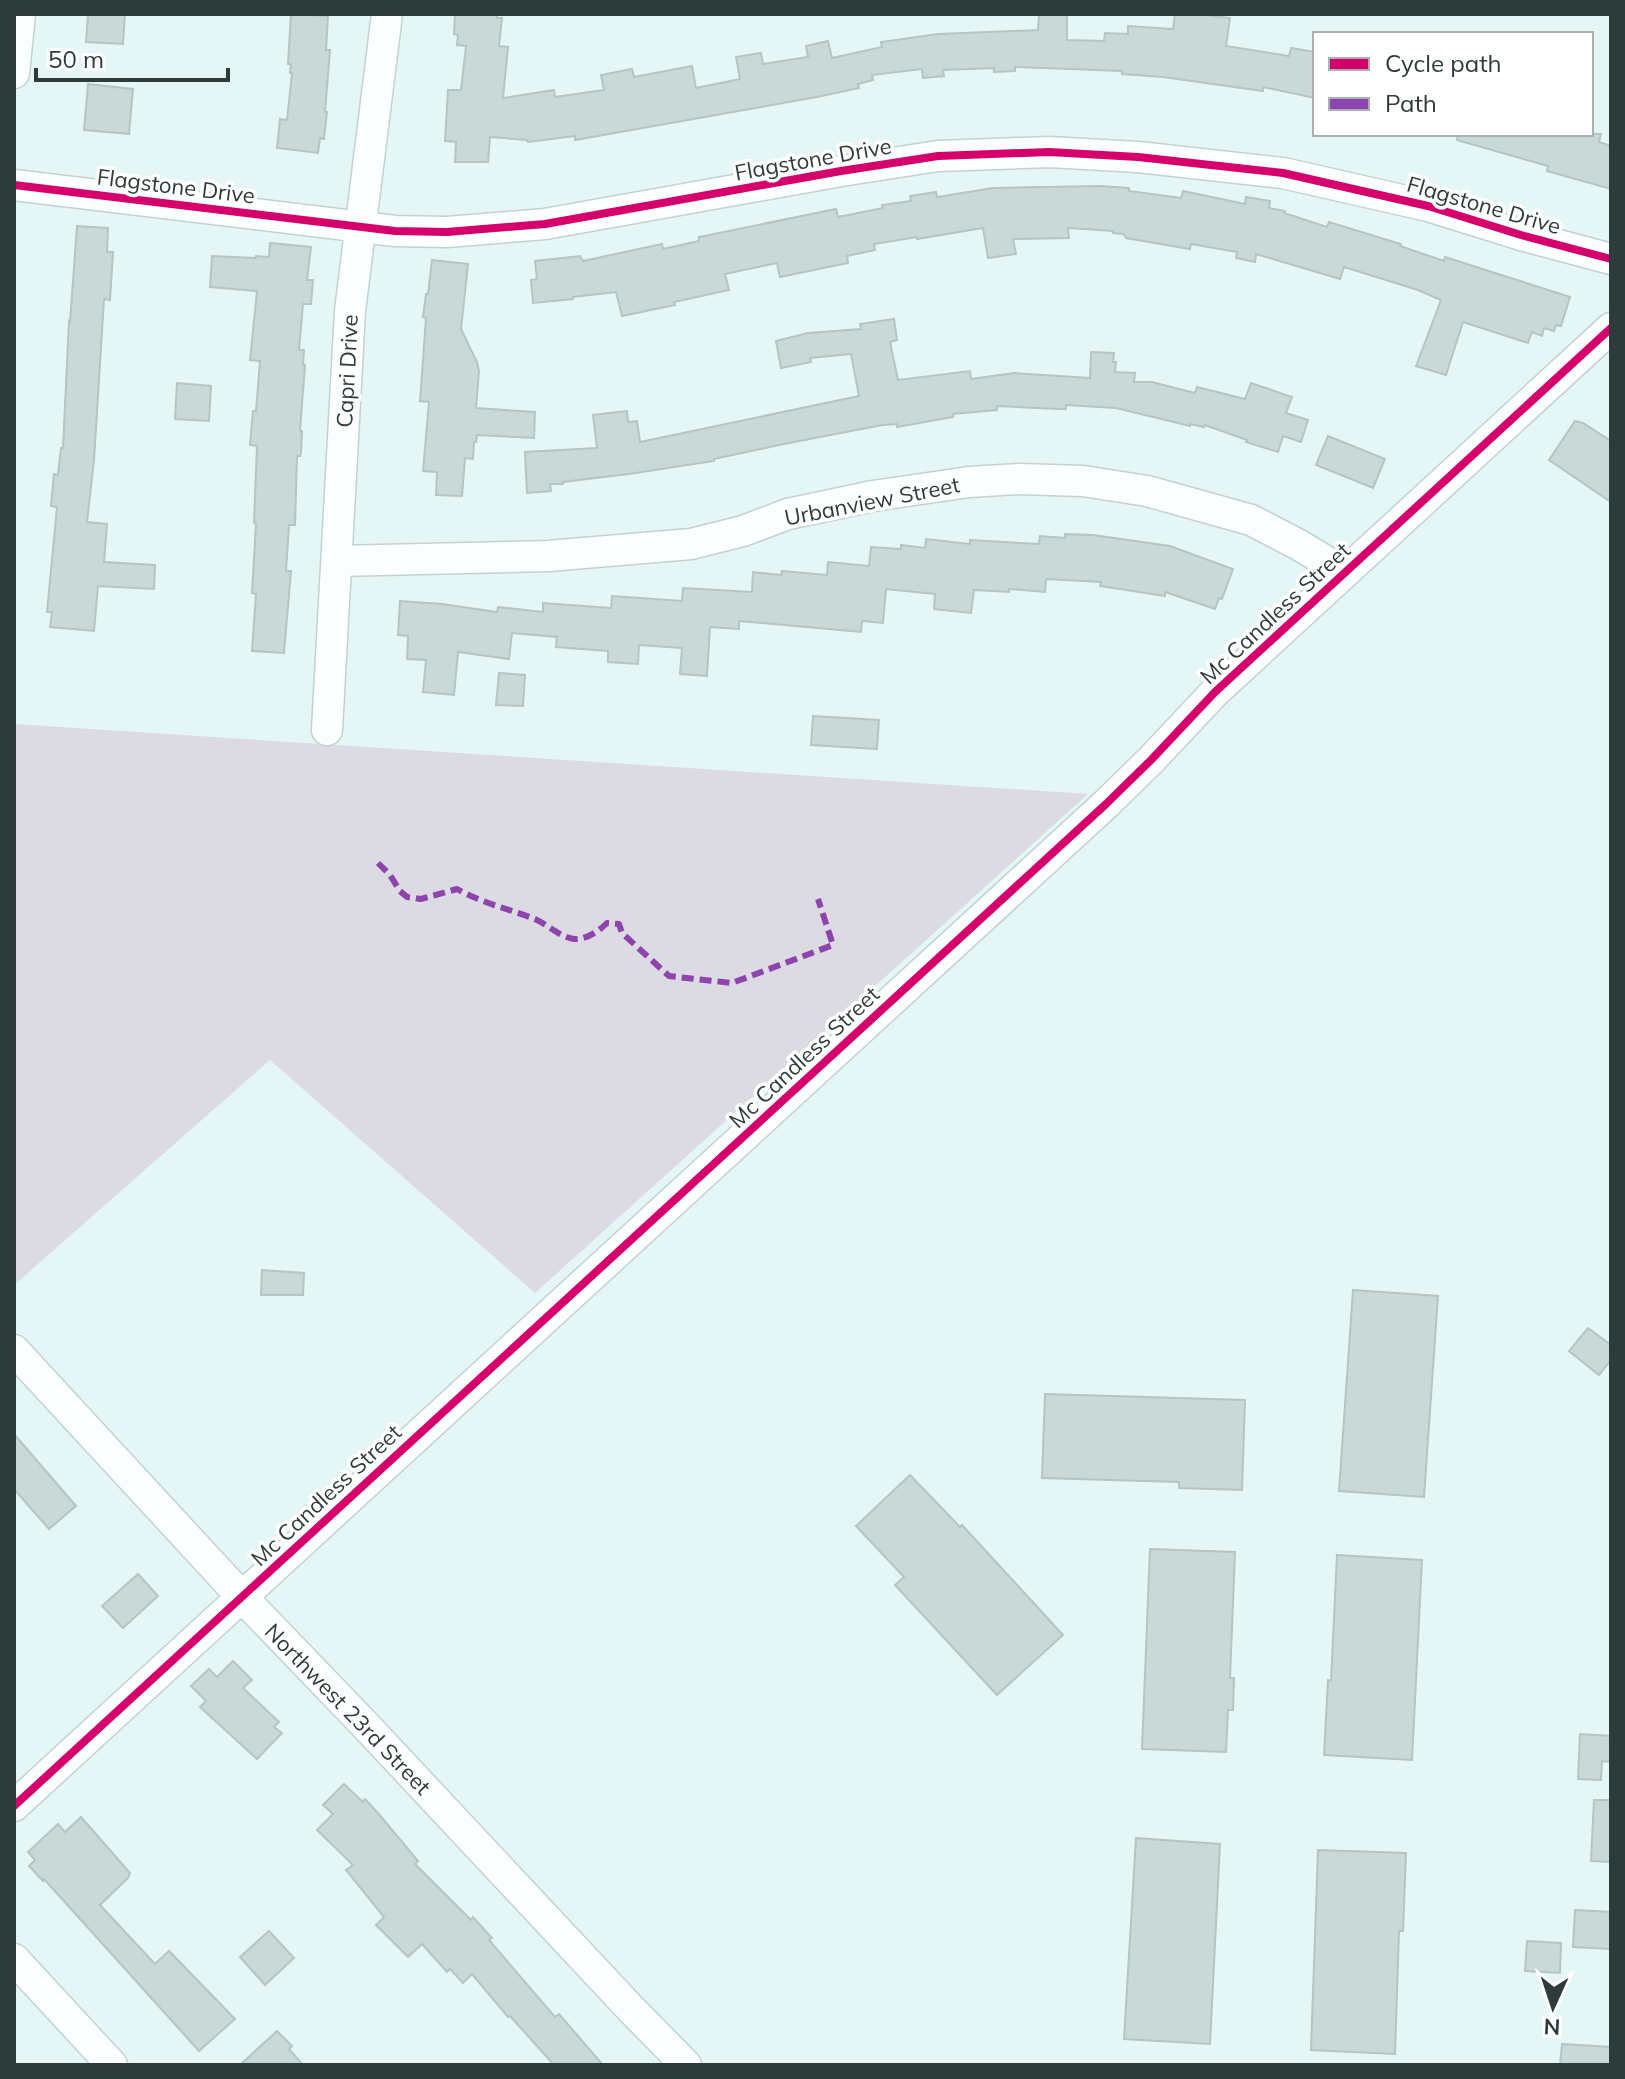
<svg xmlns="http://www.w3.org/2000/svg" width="1625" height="2079" font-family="Mulish,sans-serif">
  <rect width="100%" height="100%" fill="#e4f7f6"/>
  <path fill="#dcdae2" d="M14,724l1074,70 -553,499 -265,-233 -256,225z"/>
  <g fill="#c9d9d8" stroke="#b6c4c3" stroke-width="2">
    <path d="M88,14h37l-2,30 -37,-2z"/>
    <path d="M291,14l37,2 -2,34h4l-5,62h2l-3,27 -4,-1 -2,15 -41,-5 3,-29 7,1 5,-47h-2l1,-9h-3z"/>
    <path d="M455,14h42v4h5l-3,28 9,1 -5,51 51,-8 1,7 49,-7 -3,-15 31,-6 2,8 58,-11 4,22 44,-9 -4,-22 25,-4 2,11 45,-7 -2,-11 22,-5 4,17 50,-11 -1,-5 57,-8 100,-4 1,-16h28v26l37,1 1,-8 23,1v-8l45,3 2,-15h23l32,4 -4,28 63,10 2,-8 24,4v46l-52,-11v4l-100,-14 -41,-3v-3l-107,-4v4l-21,1v-4l-51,2 1,6 -21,2 -1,-9 -50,6 1,5 -15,4 1,4 -42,9 -242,43v-4l-47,6 -1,-2 -37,-3 -2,25h-33l1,-20 -11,-1 3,-51h13l5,-44 -9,-1 1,-10 -4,-1z"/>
    <path d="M88,84l45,5 -4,45 -45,-4z"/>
    <path d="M1458,134h143l-2,8 12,4v43l-64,-18 1,-5 -91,-26z"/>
    <path d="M1100,186l29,2v3l52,7 2,-7 62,13 1,-7 24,4 -1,7 16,3 -1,2 43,14 2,-5 72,22 -1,2 44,15 1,-4 125,40 -9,29 -5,-1 -2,6 -10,-3 -2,8 -10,-4 -4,11 -65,-21 -17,53 -30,-9 25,-66 -23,-10 -74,-23 -4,12 -84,-25 -1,8 -19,-4 1,-6 -46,-8 -1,5 -64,-11 -2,-4 -11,-1v-2l-45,-3 1,10 -56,1 3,15 -28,4 -5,-30 -66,11v-2l-43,7 1,6 -28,6 1,7 -68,14 -3,-14 -52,11 4,16 -55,12 1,3 -53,11 -6,-24 -43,5v2l-40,4 -2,-23 6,-1 -2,-18 45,-5 3,5 79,-17 1,5 36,-8v-4l137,-28 2,8 45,-9 -1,-3 29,-4 -1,-5 26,-4 1,5 56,-9z"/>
    <path d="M77,226l31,2 -1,24h6l-3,48 -6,-1 -10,161 -7,62 20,2 -3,38 51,3 -1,24 -56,-3 -4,45 -44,-4 2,-15h-5l10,-105 -6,-1 3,-32 4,1 3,-27h2l6,-127 1,1z"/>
    <path d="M270,243l41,4 -4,33h6l-2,24h-8l-4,46h5l-1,15h2l-5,66h2l-1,22 -1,3h-3l-2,69h-6l-3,46h5l-7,82 -32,-2 4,-57 -4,-1 4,-69 -2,-1 3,-77 -7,-1 3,-34h3l4,-50 -10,-1 7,-69 -47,-4 2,-31 44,2v-2l13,1z"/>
    <path d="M432,260l36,4 -7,65 16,33 2,9 -3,37 59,4 -1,26 -57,-3 -1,7h-2l-1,17 -8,-1 -3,38 -26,-1 1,-23 -14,-1 6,-69 -9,-1 6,-83 -3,-1 3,-23h2z"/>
    <path d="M894,319l3,21 -7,2 8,38 72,-9 1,8 43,-6 76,5 1,-26 23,1 -1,9h3l-1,10 20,1 -1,9h18l43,11 2,-6 48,12 6,-16 41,14 -6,16 22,7 -7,22 -18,-6 -5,16 -32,-10 1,-2 -42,-15 -1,2 -14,-3v2l-74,-18 -50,-3v4h-8l-61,-3v4l-44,4v3l-56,10v-3l-15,1 -98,19 -70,15v2l-85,13 -66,8v2h-13l1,7 -24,2 -2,-41 72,-4 -4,-33 34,-4 1,11 9,-1 3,21 219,-46 -8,-42 -41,4 1,4 -30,6 -5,-27 32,-8 53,-4 -1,-5z"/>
    <path d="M177,383l34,3 -2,35 -34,-2z"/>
    <path d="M1575,421l8,2 28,18v61l-62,-42z"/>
    <path d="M1328,436l57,23 -12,29 -57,-23z"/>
    <path d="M1065,534l28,1 77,11 63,23 -11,30 -3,-1 -4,11 -50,-17v4l-65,-10 1,-4 -55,-3 -1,13 -36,-3v3l-35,-2 -3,23 -37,-4 1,-15 -49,-5 -3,34 -21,-2 -1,11 -122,-11v8l-29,-2 -3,49 -27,-2 2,-26 -43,-3 -1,19 -30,-2v-11l-52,-4 1,-10 -45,-4 -3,26 -51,-7 -4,43 -31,-3 3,-32 -19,-1 1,-23 -10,-1 2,-34 42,3 55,8 1,-5 45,5v-9l68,5 1,-12 70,5 1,-13 69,4 1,-20 28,3 1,-4 45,4 1,-13 41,4 2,-19 30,2v-4l24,3 1,-9 44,5v-4l69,4 1,-8 25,2z"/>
    <path d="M499,673l26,2 -2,31 -27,-1z"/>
    <path d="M813,716l66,4 -2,29 -66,-4z"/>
    <path d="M262,1270l42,3 -1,22h-42z"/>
    <path d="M1353,1290l85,6 -14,201 -85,-6z"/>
    <path d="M1588,1328l23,17v15l-12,15 -30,-24z"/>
    <path d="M1045,1394l200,6 -3,90 -63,-2v-6l-137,-4z"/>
    <path d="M14,1434l62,72 -27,23 -35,-40z"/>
    <path d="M910,1475l50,52 2,-2 101,110 -66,60 -102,-110 9,-8 -48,-51z"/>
    <path d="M1150,1549l85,3 -5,126h4l-1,32h-5l-2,42 -84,-3z"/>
    <path d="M1337,1555l85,5 -10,200 -88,-5 4,-75 3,1z"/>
    <path d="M138,1574l20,22 -35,32 -21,-22z"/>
    <path d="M233,1661l19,19 -9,8 36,34 -5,5 8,6 -25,26 -57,-52 6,-6 -15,-15 18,-17 8,8z"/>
    <path d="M1580,1734l31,2v26l-9,-1 -1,19 -23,-1z"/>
    <path d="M344,1784l19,18 2,-3 13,14 40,48 -3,3 56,56 2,-3 19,21 -3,2 66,77 4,-3 44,51h-49l-44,-49 -2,1 -36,-43 -9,9 -13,-14 -3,3 -25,-28 -14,13 -32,-32 8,-8 -38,-47 7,-5 -36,-35 16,-16 -10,-9z"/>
    <path d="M1594,1800h17v62l-20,-1z"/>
    <path d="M81,1817l49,56 -2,5 -28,27 55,59 14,-13 66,68 -36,32 -155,-172 -1,2 -14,-15 6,-6 -7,-8 30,-28 7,8z"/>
    <path d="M1136,1838l84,6 -10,200 -86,-5z"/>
    <path d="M1318,1850l88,3 -3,78h-4l-4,123 -84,-4z"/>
    <path d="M1575,1910l36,2v37l-38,-2z"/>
    <path d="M269,1931l25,27 -29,27 -25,-28z"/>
    <path d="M1527,1941l34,2 -1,30 -35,-2z"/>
    <path d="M277,2031l15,15 -3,3 14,16h-63z"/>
    <path d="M1562,2044l49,3v18h-51z"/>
  </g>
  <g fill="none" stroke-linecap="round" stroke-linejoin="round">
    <defs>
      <g id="minor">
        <path d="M14,73l6,-59"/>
        <path d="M14,185l381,46 52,1 98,-8 296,-53 97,-15 111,-4 89,5 145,16 145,33 93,29 90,24"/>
        <path d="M337,561l211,-5 143,-12 52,-13 45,-17 85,-18 96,-14 50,-3 64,2 64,10 104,29 48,25 45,27"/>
        <path d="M327,730l23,-419 37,-297"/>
        <path d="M14,1350l228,247 125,130 263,281 56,57"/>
        <path d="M14,1806l1092,-1002 45,-44 64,-68 396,-364"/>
        <path d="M14,1959l98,106"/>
      </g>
    </defs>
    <use href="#minor" stroke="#c2d2d0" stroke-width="33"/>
    <use href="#minor" stroke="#fbfefe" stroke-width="30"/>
    <path stroke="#8e44ad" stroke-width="6" stroke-dasharray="12 6" stroke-linecap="butt" d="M378,863l12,12 10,16 7,6 14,2 36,-10c25,14 52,20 78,30 13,6 25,18 39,20 12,1 25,-8 33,-16l12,1 3,9 47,43 63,7 101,-38 -15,-46"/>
    <defs>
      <g id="cycleway">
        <path d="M14,185l381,46 52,1 98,-8 296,-53 97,-15 111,-4 89,5 145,16 145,33 93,29 90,24"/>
        <path d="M14,1806l1092,-1002 45,-44 64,-68 396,-364"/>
      </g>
    </defs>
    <use href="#cycleway" stroke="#fff" stroke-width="13"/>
    <use href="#cycleway" stroke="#d6006c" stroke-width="8"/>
  </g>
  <g text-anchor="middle" stroke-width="7" stroke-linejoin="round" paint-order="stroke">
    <g font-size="22" fill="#2d3b3a" stroke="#fff">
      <text transform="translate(813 159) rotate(-10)" y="8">Flagstone Drive</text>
      <text transform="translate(176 186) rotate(7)" y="8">Flagstone Drive</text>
      <text transform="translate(1484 205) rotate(16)" y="8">Flagstone Drive</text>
      <text transform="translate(347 371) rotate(-87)" y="8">Capri Drive</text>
      <text transform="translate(872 501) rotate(-11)" y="8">Urbanview Street</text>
      <text transform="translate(1275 613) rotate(-43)" y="8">Mc Candless Street</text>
      <text transform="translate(804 1057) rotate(-43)" y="8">Mc Candless Street</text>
      <text transform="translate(326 1495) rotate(-43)" y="8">Mc Candless Street</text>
      <text transform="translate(348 1709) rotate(46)" y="8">Northwest 23rd Street</text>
    </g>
  </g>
  <rect width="1625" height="2079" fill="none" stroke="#2d3b3a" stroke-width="32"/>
  <rect x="1313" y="32" width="280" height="104" fill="#ffffff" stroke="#abb1b0" stroke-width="2"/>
  <rect x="1329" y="58" width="40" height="12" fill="#d6006c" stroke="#abb1b0" stroke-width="2"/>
  <text x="1385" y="72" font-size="24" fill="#2d3b3a">Cycle path</text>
  <rect x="1329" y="98" width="40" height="12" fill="#8e44ad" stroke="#abb1b0" stroke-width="2"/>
  <text x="1385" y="112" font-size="24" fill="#2d3b3a">Path</text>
  <g transform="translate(1553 2007) rotate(183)" stroke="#ffffff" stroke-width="6" paint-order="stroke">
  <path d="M0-6L14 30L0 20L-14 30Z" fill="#2d3b3a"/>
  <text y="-12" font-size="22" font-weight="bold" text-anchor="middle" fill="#2d3b3a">N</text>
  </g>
  <path d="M36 68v12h192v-12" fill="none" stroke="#2d3b3a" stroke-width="4"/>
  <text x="48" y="68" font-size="24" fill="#2d3b3a" stroke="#ffffff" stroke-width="6" paint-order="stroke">50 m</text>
</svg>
